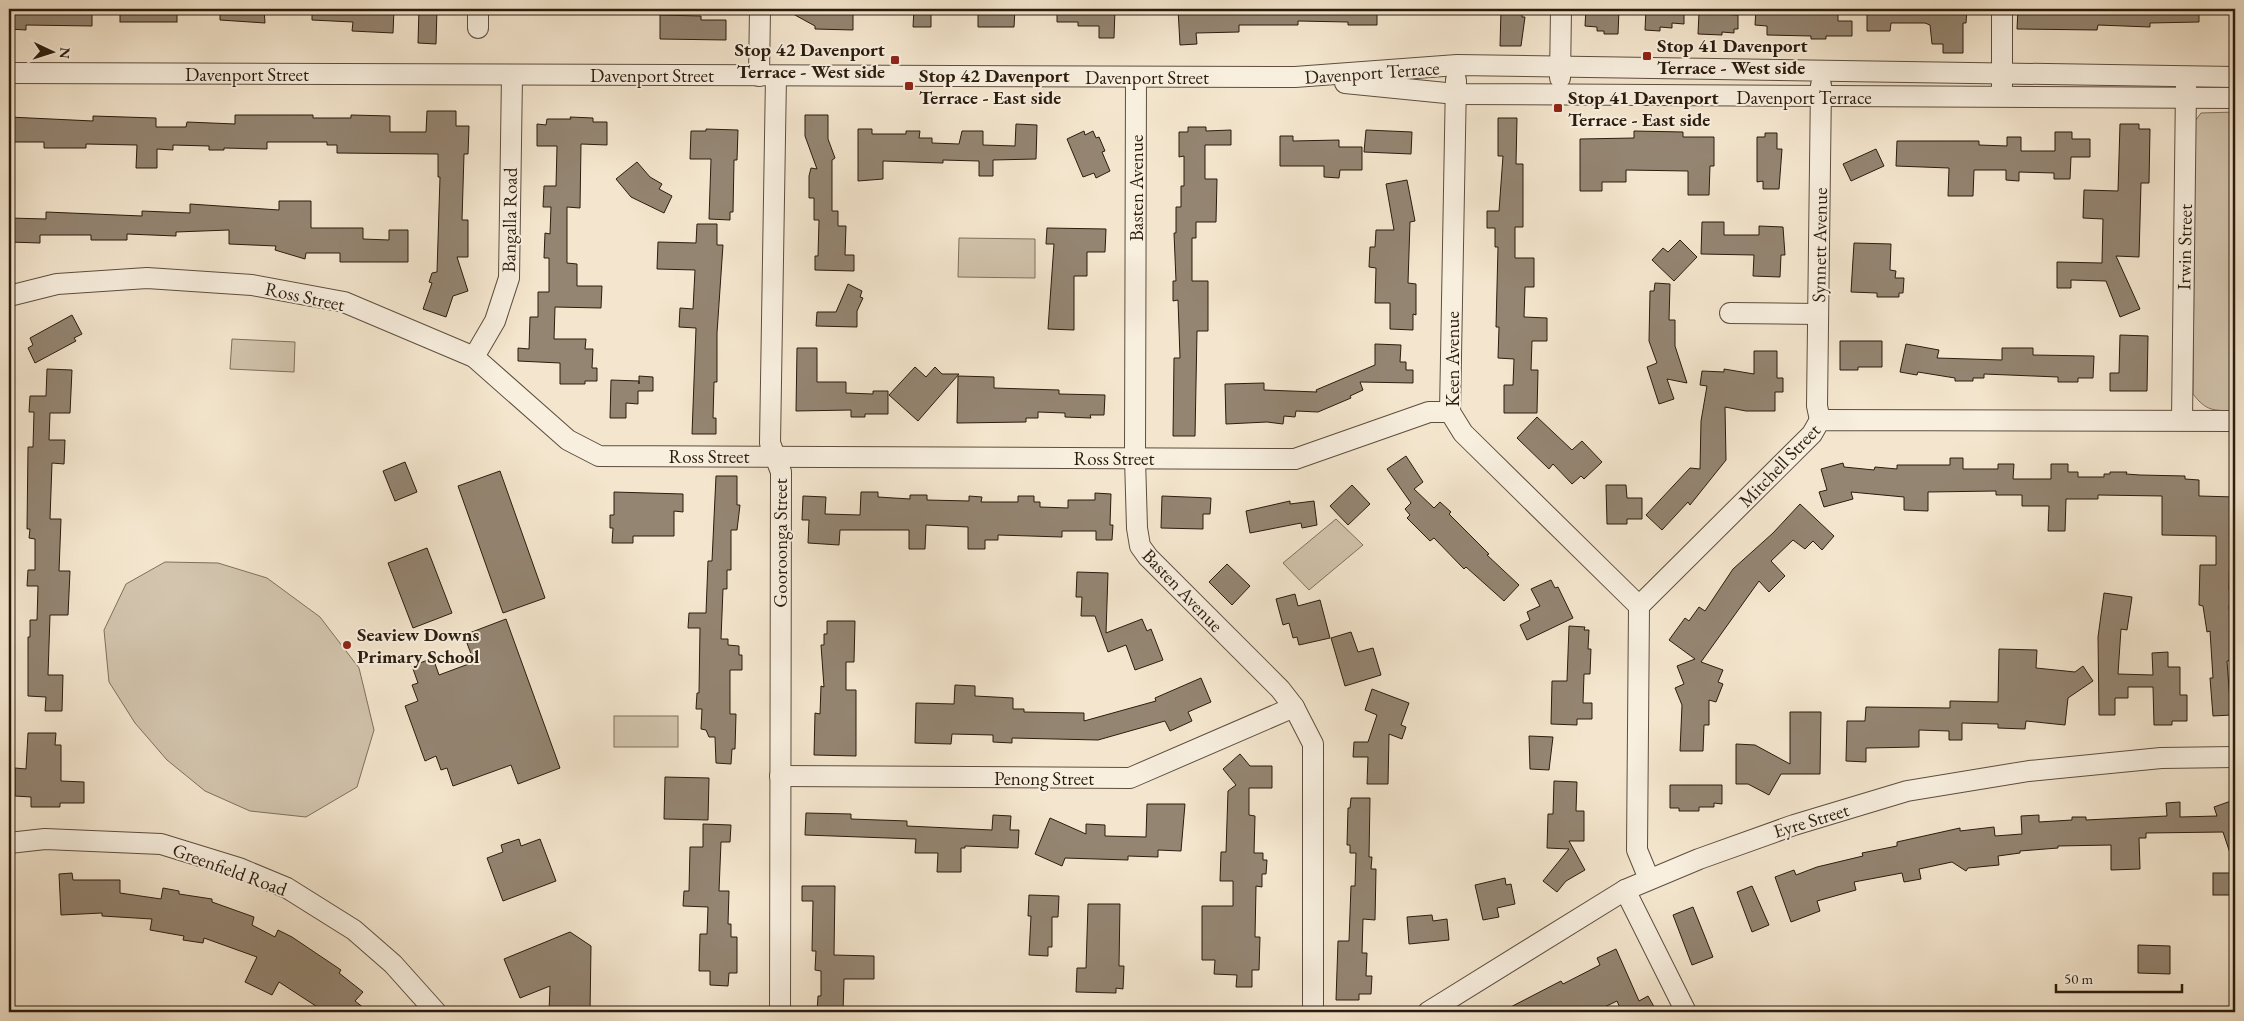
<svg xmlns="http://www.w3.org/2000/svg" width="2244" height="1021" font-family="'EB Garamond',serif">
  <rect width="100%" height="100%" fill="#f4e6ce"/>
  <filter id="stains"><feTurbulence type="fractalNoise" baseFrequency=".004" numOctaves="4"/><feColorMatrix values="0 0 0 0 .2 0 0 0 0 .09 0 0 0 0 .02 0 0 0 .5 -.17"/></filter>
  <radialGradient id="worn" r=".72"><stop offset=".6" stop-color="#630" stop-opacity="0"/><stop offset="1" stop-color="#630" stop-opacity=".3"/></radialGradient>
  <g fill="#d2c4ad" stroke="#7e705e">
    <path d="M2235,112v299c-22,-1 -28,1 -42,-17l2,-273 6,-8z"/>
    <path d="M959,238l76,1v39l-77,-1z"/>
    <path d="M232,339l63,3 -1,30 -64,-3z"/>
    <path d="M1336,519l27,26 -54,45 -26,-27z"/>
    <path d="M165,562l53,1 49,15 53,39 39,51 15,62 -17,57 -51,30 -56,-6 -45,-20 -38,-31 -32,-37 -26,-41 -5,-52 22,-46z"/>
    <rect x="614" y="716" width="64" height="31"/>
  </g>
  <g fill="#948572" stroke="#2b1c0e">
    <path d="M9,9h83v17l-66,-1v5l-17,-1z"/>
    <rect x="120" y="9" width="57" height="13"/>
    <path d="M220,9h44l1,14 -45,-3z"/>
    <path d="M312,9h82l-1,24 -41,-2 1,-9 -41,-2z"/>
    <path d="M419,9h18l-1,35 -18,-1z"/>
    <path d="M784,9h69v21l-38,-1v-3z"/>
    <path d="M914,9h17v18h-18z"/>
    <path d="M978,9h37l-1,18h-36z"/>
    <path d="M1057,9h58l-1,29h-15v-12h-21v-4h-21z"/>
    <path d="M1178,9h199v16h-29v-3l-50,-1v4h-59v7l-43,1 1,11 -17,1z"/>
    <path d="M1586,9h33l-1,25h-14v-3h-7v-4l-12,-1z"/>
    <path d="M1646,9h38v15l-12,-1v5l-12,-1v4l-15,-1z"/>
    <path d="M1756,9l56,2v-2h26v12h14v15h-26v3h-15v-3l-44,-1v-9l-12,-1z"/>
    <path d="M1867,9h100l-1,14h-3v30h-20v-9h-11l-2,-19 -5,-2h-34l-1,8h-23z"/>
    <path d="M2018,9h181v13l-49,1v4l-52,-2 -1,5 -80,-1z"/>
    <path d="M1501,10h21v7h3l-4,29h-21z"/>
    <path d="M1699,13l39,2v14h-4v4l-12,-1v3l-24,-1z"/>
    <path d="M660,15l41,1v4h25v20l-66,-1z"/>
    <path d="M427,111h29v15h13l-1,28h-4l-2,66h6v37h-11l11,34 -15,5 -7,21 -23,-8 9,-26 -3,-1 3,-9 5,-1 3,-95h-2v-23l-101,-1v-8h-10v-3h-60v7l-43,-1v2h-15v-4l-36,-1v5l-16,-1v19h-21l1,-23 -51,-1v4h-42v-6h-35v-25l84,4v-5l63,2v9h30l1,-5 48,2v-9h78v3h38v-3l39,1v16h36z"/>
    <path d="M805,115h23v24l7,19 -3,2v51h6v15h8l-1,29h9v16l-39,-1v-14h3l1,-36h-5v-22h-5v-22l2,-8 6,1 -12,-33z"/>
    <path d="M570,117l23,1v4h14v23l-26,-1 -1,64 -13,-1v56l10,1v22h25l-1,22 -46,-1 -1,32h32l-1,10h8l-1,19h5v13h-12v3h-25v-21l-42,-2v-13l11,1 1,-32h8v-25h11v-34h-5l1,-25 5,1 1,-27h-8l1,-21h12l1,-40h-20v-22l9,1 1,-6h24z"/>
    <path d="M1498,118h19l-1,46h7v63h-8v31h19v29h-9l-1,30 23,1v23h-15l-1,29h7l-1,43h-33v-28h9l1,-26 -16,-1 1,-31h-3l2,-80h-3v-19h-8v-17h12l4,-55h-5z"/>
    <path d="M1016,124l21,1 -1,34 -43,1v16h-14v-15l-36,-1v3l-60,-2v18l-25,2v-52h14v5h34v-3h14l-1,7h13v5l27,1 3,-13h21v14l32,1z"/>
    <path d="M2120,124h19v5h11l-1,54h-8l-2,74 -23,-1 24,53 -20,8 -14,-36 -35,-1v8h-14v-26l45,1 1,-44 -20,-1 1,-28 34,1z"/>
    <path d="M1188,127h18v4l25,-1v15h-26v34h12l-1,43h-20v16h-4v43h16v50h-11l-2,105h-22l1,-78h6l-2,-58 -5,1v-20h3l-2,-48h2v-26h5v-21h3v-30l-5,1v-25h9z"/>
    <path d="M706,129l32,1 -1,30h-3l-1,52h-3v8l-21,-1 2,-60h-21l1,-28h15z"/>
    <path d="M1366,130l46,2 -1,22 -47,-2z"/>
    <path d="M1084,131l1,4 8,-4 3,7 3,-1 6,14 -3,1 8,19 -14,7 -2,-5 -11,4 -16,-38z"/>
    <path d="M1634,131l49,1v5h31v29h-4l-1,29h-21v-24l-62,-1v12h-24v9h-22v-52l54,-1z"/>
    <path d="M2055,132h17v7h18v18h-19l-1,22h-16v-6l-35,-1v9l-13,-1v-10h-32l-1,26h-25l1,-28 -53,-2 1,-25h82v4l28,1v-9h14v14h34z"/>
    <path d="M1765,133h12v16h5l-3,40h-16v-8l-6,1v-45h8z"/>
    <path d="M1280,136h13v5l46,-1v7h23v23h-22l-1,8 -15,-1v-11h-44z"/>
    <path d="M1876,149l8,17 -33,15 -8,-17z"/>
    <path d="M637,162l13,15 12,7 -3,5 13,7 -8,17 -33,-16 -15,-18z"/>
    <path d="M1407,180l8,41 -5,1 -2,61 8,1v31l-3,-1v16l-23,-1v-26h-15l1,-35 -7,-1 1,-20h5l1,-17h18l-8,-46z"/>
    <path d="M279,201h32v27h52v11l26,1v-10h19v32h-68v-9h-34l-1,6 -30,-9 1,-4 -47,-2v-14l-53,2v4l-49,-2v6h-36v-5h-51v8l-31,-1v-24l37,1v-7l96,4v-5l48,2v-9l89,6z"/>
    <path d="M1702,222h22v13h35v-9l24,1 2,28h-4l-1,22 -27,-1 1,-21 -53,-1z"/>
    <path d="M697,224h20v21h6l-6,88v49h-3l-1,36h3v16h-24l4,-106 -17,-1 1,-19 13,1 2,-39 -38,-1 1,-27 38,1z"/>
    <path d="M1047,228l59,1 -1,23h-18v24h-13v54l-26,-1 6,-85h-8z"/>
    <path d="M1680,240l17,17 -23,24 -22,-21 11,-12 5,4z"/>
    <path d="M1854,243l37,1 -1,26 6,1 -1,7h9l-1,15h-4v4h-22v-4l-26,-1z"/>
    <path d="M1655,283l15,1 -1,36h6v26l12,37 -20,-4 7,20 -15,5 -12,-37 10,-4 -8,-22 1,-50h4z"/>
    <path d="M848,284l14,7 -2,6 3,1 -6,13v16l-41,-1 1,-14h19z"/>
    <path d="M72,315l10,19 -8,4 2,3 -41,22 -7,-15 5,-3 -3,-7z"/>
    <path d="M2120,335l28,1 -1,55h-37v-18h9z"/>
    <path d="M1840,341h42v26h-24v3h-18z"/>
    <path d="M1375,344l26,1 -1,17h6v8h7v13l-53,-1 3,8 -13,6 1,2 -33,14 -22,-1 -1,6 -11,-1 -1,8 -16,-2 -41,2 -1,-40 39,-1v7l53,2 -1,-2 59,-25z"/>
    <path d="M1906,344l33,6 -2,8 65,2v-12h31v7l61,1 -1,22h-15v4h-20v-5l-74,-3v4h-11v3h-18v-3l-37,-6 -1,3 -17,-3z"/>
    <path d="M797,348h20v34h29v11l27,1v-3h15v23h-23v3h-14v-7l-55,1z"/>
    <path d="M1754,351h23v27h6v14h-8v19h-29l-21,-4 1,53 -36,45 -2,-3 -26,28 -16,-15 44,-47 10,1 1,-48 6,-35 -7,-1 2,-14 22,1v-3l30,5z"/>
    <path d="M915,367l11,10 9,-10 7,7h17l-41,47 -29,-26z"/>
    <path d="M47,369l25,1 -2,43h-20l-1,27h16l-1,24 -12,-1 -2,56h11l-2,52h11l-2,44h-18l-2,60h15l-1,36h-17l1,-14 -18,-1v-59h2v-17h7l1,-34h-11l1,-16h7v-31l-6,-1 1,-9h-3l1,-82h5l1,-35h-5l1,-16h16z"/>
    <path d="M639,376l14,1v14h-15v13l-12,-1v15h-16l1,-38 28,1v3z"/>
    <path d="M958,376l36,1v11l65,2v4l46,1 -1,20h-14l1,3 -26,-1v-4l-27,-1v6h-12v4l-69,1z"/>
    <path d="M1537,417l35,33 10,-9 20,21 -18,17 -3,-3 -9,8 -19,-20 -4,5 -32,-31z"/>
    <path d="M1406,456l17,26 -9,7 20,19 6,-6 11,10 -2,2 40,40 -2,1 32,30 -15,16 -38,-34 -2,2 -30,-31 -4,3 -23,-23 3,-3 -5,-6 6,-6 -24,-34z"/>
    <path d="M1950,458h13v11h35v-5h16l-1,15h38v-15h17v8h10v5h26v-3h6v-2h17l-1,2 14,1 45,1v3l14,1v16l36,1v47h-5l-1,46h6v17l-6,-1 5,54 -7,1 4,54 -18,1 -3,-38h3l-3,-47 -3,1 -4,-26 -4,-1 1,-40h16v-29l-54,-1v-39l-64,-1v4h-32l-1,32h-17l1,-25h-27v-11h-26v-4l-68,1v19l-24,-1v-13l-53,-5 2,7 -29,8 -5,-15 8,-2 -6,-21 22,-6 1,4 30,3 1,-3 22,2v-4h53z"/>
    <path d="M405,462l12,30 -22,9 -12,-30z"/>
    <path d="M500,471l45,127 -42,15 -45,-127z"/>
    <path d="M716,476h21v29h3l-3,25h-6v40h-4v19h-4l-2,50h7v6l11,1v9h3v15h-12v44h6l-1,35h-3l-1,15 -15,-1 -1,-26h-6l-3,-7 -5,-1 1,-20h-6l1,-16h2l1,-65h-12l1,-15h17l2,-52h4z"/>
    <path d="M1352,485l18,19 -22,21 -18,-19z"/>
    <path d="M1606,485h20l1,13h15v21h-15v5h-20z"/>
    <path d="M614,492l69,2v18l-9,-1v25h-41v7h-21l1,-15h-3v-13h4z"/>
    <path d="M861,492h17v5l32,2v-4h17v5l42,1v-5l13,1 -1,5h37v-6h16v6h6v5l28,1v-8h27v-7l16,1 -1,31h3l-1,15h-16v-9h-34v6l-64,-2v5h-13v9h-17v-22l-42,-2 -1,24h-16v-19h-69l-1,15 -31,-2 1,-23h-7l1,-24 23,1 -1,17 35,1z"/>
    <path d="M1162,496l49,2 -1,16h-7v15l-42,-1z"/>
    <path d="M1290,501v3l24,-3 3,24 -15,3 -1,-5 -51,10 -4,-22z"/>
    <path d="M1800,504l34,32 -12,14 -9,-9 -8,8 -12,-9 -22,21 14,15 -16,16 -10,-11 -58,81 22,8 -5,12 5,2 -7,18 -7,-2v25h-5l-1,26h-23l2,-46 -7,-17 9,-4 -7,-18 18,-7 -26,-19 16,-22 4,3 10,-14 6,4 28,-42 40,-36z"/>
    <path d="M427,548l25,65 -39,15 -25,-65z"/>
    <path d="M1227,564l23,22 -18,19 -23,-23z"/>
    <path d="M1077,572l31,1 -2,60 36,-14 5,12 4,-2 12,31 -28,10 -9,-25 -18,7 -13,-36h-14l1,-19h-6z"/>
    <path d="M1551,580l4,8 3,-1 15,31 -46,22 -7,-15 10,-5 -3,-8 13,-6 -9,-17z"/>
    <path d="M2104,593l28,4 -5,33 -6,-1 -3,45 35,1 -1,-22 16,-1v15h12v28h7v26h-15v4h-18l-1,-38h-25v11h-13v17h-16l-1,-78z"/>
    <path d="M1295,594l3,12 22,-6 10,38 -31,7 -2,-8 -4,1 -4,-15 -6,2 -7,-26z"/>
    <path d="M506,619l54,149 -42,16 -7,-19 -58,21 -6,-18 -6,2 -5,-14 -11,5 -20,-55 13,-5 -6,-16 6,-2 -6,-17 21,-8 6,17 35,-13 -10,-27z"/>
    <path d="M827,621h28l-1,41h-8v28h10v66l-42,-1 1,-42 5,1 1,-28 3,1 -3,-42h3v-11h3z"/>
    <path d="M1569,626l16,1 -1,3h5l-1,19h3l-1,25h-6l-1,29h9v16h-15v6l-26,-1 1,-43h15z"/>
    <path d="M1351,632l7,20 15,-4 8,27 -36,11 -14,-48z"/>
    <path d="M1999,649l38,1 -1,18 39,4 8,-6 10,15 -25,17 -3,27 -39,-4 -1,8 -27,-1v-4l-36,-1v17h-13v-9l-30,-1v17l-53,1v14l-20,-1 1,-40h18l1,-14 84,1v-7l48,1z"/>
    <path d="M1201,678l10,24 -23,10 4,9 -22,10 -5,-10 -67,19 -86,-2v5l-19,-1v-7l-41,-1 -1,10 -36,-1 1,-40 38,1 1,-19 20,1v10l38,2v11h11v3l60,1v8l72,-20 -1,-3z"/>
    <path d="M1372,689l37,14 -8,22 5,2 -4,12 -13,-5 -1,50h-21l1,-27h-15l1,-15h14l9,-27 -12,-5z"/>
    <path d="M1790,712h31l-1,62h-39l-12,21 -21,-11h-12v-40l19,1 35,19z"/>
    <path d="M28,733h28l-1,12h6v36l23,1v21h-24v4h-29v-10l-16,-1v-28l11,1z"/>
    <path d="M1529,736l24,1 -4,33 -19,-1z"/>
    <path d="M1240,754l10,12h22v22h-23v27l6,1 -1,37h9v7h4l-1,14h-4v13l-6,-1 -1,51h5l-1,33h-7v17h-16l1,-12 -23,-1 1,-14h-13v-54h31v-25h-13l1,-29h5l2,-61 8,-6 -13,-16z"/>
    <path d="M665,777l44,1 -1,42 -44,-1z"/>
    <path d="M1554,781l23,1 -1,29h8v30h-15l16,29 -19,11 -9,11 -14,-11 26,-32 -22,-1 1,-34h5z"/>
    <path d="M1670,785h52v19l-8,-1v4h-15v4h-20v-3h-9z"/>
    <path d="M1351,798h19l-1,59h3l-1,12h5l-1,51 -12,-1 -1,34h5l-1,23h6l-1,18h-12v6h-23l2,-59h11l2,-55h4l1,-33h-6v-8h-3l1,-37h2z"/>
    <path d="M2231,801l4,14v47h-2l-10,-30 -77,1v5h-7l1,31 -29,1v-25l-53,1v2l-38,3v2l-22,3 1,9 -31,3 -2,3 -14,-9 -33,7 2,10 -17,3 -2,-9 -48,9 2,8 -39,11 3,10 -29,11 -16,-45 19,-7 2,5 21,-8 46,-11 -1,-3 35,-7v-4l63,-14v3l34,-4 1,9 27,-2 -1,-18 18,-1v7l33,-2v-3h14v3l81,-4 -1,-13 14,-1v15l37,-1 -3,-9z"/>
    <path d="M1147,804h38l-4,47 -23,-1v7l-30,-1v4l-63,-2 -3,8 -27,-12 15,-36 36,16v-10l19,1v11l41,1z"/>
    <path d="M806,813l45,1v5l56,2v5l85,4 1,-15 18,1 -1,14h9l-1,18 -53,-2v2h-4v24h-24l1,-19h-23l1,-14 -111,-4z"/>
    <path d="M703,824l28,1 -1,17h-9l-2,49h10l-1,33h3v13h6v36h-8l-1,13 -18,-1v-14h-11l1,-37h7l1,-27 -25,-1 1,-15h5l1,-44h13z"/>
    <path d="M519,839l2,7 19,-7 16,42 -53,20 -16,-43 16,-6 -2,-7z"/>
    <path d="M72,873l1,7h47v13l41,6 2,-11 16,3v3l33,5v3l42,15 -2,8 23,12 3,-7 14,7 49,33 -2,3 24,19 -8,9 14,11h-44l-46,-30 -7,13 -27,-13 12,-25 -53,-19 -1,5 -20,-3 1,-4 -34,-6 2,-11 -50,-3v-3l-41,2 -2,-41z"/>
    <rect x="2213" y="873" width="22" height="22"/>
    <path d="M1505,878l1,7 5,-1 4,20 -18,4 2,9 -16,3 -8,-35z"/>
    <path d="M802,886h33l-1,69 40,1v23h-30l-1,33h-26l1,-16h3v-25l-6,-1 1,-19h-4l1,-50h-11z"/>
    <path d="M1752,886l17,39 -17,7 -15,-40z"/>
    <path d="M1029,895l30,1 -1,21h-6v30h-4v9l-19,-1 2,-39h-3z"/>
    <path d="M1088,904h32l-1,62h5l-1,23 -7,-1v5l-40,-1 1,-24h9z"/>
    <path d="M1693,907l20,50 -21,8 -19,-50z"/>
    <path d="M1432,915l1,6 14,-2 2,21 -40,4 -2,-27z"/>
    <path d="M570,932l21,14 -1,66h-41l1,-26 -30,12 -16,-39z"/>
    <path d="M2138,945l32,1v28l-32,-1z"/>
    <path d="M1616,949l23,52 9,-5 9,16h-40l4,-2 -4,-9 -23,11h-93l60,-31 2,3 37,-19 -3,-7z"/>
  </g>
  <g fill="none" stroke-linecap="round" stroke-linejoin="round">
    <defs>
      <g id="minor">
        <path d="M2002,9v78"/>
        <path d="M478,28v-19"/>
        <path d="M9,73l1286,4 162,-12 778,12"/>
        <path d="M759,76l1,-67"/>
        <path d="M776,76l-6,367 11,29 -1,540"/>
        <path d="M1136,77l-1,381 2,70 3,18 8,11 132,132 14,18 19,37v268"/>
        <path d="M1560,78l1,-69"/>
        <path d="M1456,80l-6,332 13,21 176,173"/>
        <path d="M1345,83l111,11 779,4"/>
        <path d="M9,296l48,-12 90,-6 105,7 92,17 130,55 94,83 31,16 696,3 134,-47h21"/>
        <path d="M1730,313l88,1"/>
        <path d="M474,357l21,-36 14,-43 3,-203"/>
        <path d="M1820,420l-3,-14 4,-321"/>
        <path d="M2182,420l4,-333"/>
        <path d="M780,776l350,2 164,-71"/>
        <path d="M9,843l36,-4 116,5 78,24 48,20 67,42 39,34 43,48"/>
        <path d="M1649,879l-12,-29 2,-244 173,-172 8,-14 415,1"/>
        <path d="M1625,890l61,122"/>
        <path d="M1428,1012l197,-122 74,-31 95,-34 113,-34 122,-20 132,-13 74,-1"/>
      </g>
    </defs>
    <use href="#minor" stroke="#5d4e3e" stroke-width="22"/>
    <use href="#minor" stroke="#f8efdf" stroke-width="20"/>
  </g>
  <g fill="#8f2418" stroke="#f8efdf" stroke-width="2">
    <rect x="1642" y="51" width="10" height="10" rx="2.5"/>
    <rect x="890" y="55" width="10" height="10" rx="2.5"/>
    <rect x="904" y="81" width="10" height="10" rx="2.5"/>
    <rect x="1553" y="103" width="10" height="10" rx="2.5"/>
    <circle cx="347" cy="645" r="5"/>
  </g>
  <g text-anchor="middle" stroke-width="4" stroke-linejoin="round" paint-order="stroke">
    <g font-size="19" font-weight="bold" fill="#2b1c0e" stroke="#f8efdf" text-anchor="start">
      <text x="1657" y="52">Stop 41 Davenport<tspan x="1657" dy="22">Terrace - West side</tspan></text>
      <text x="885" y="56" text-anchor="end">Stop 42 Davenport<tspan x="885" dy="22">Terrace - West side</tspan></text>
      <text x="919" y="82">Stop 42 Davenport<tspan x="919" dy="22">Terrace - East side</tspan></text>
      <text x="1568" y="104">Stop 41 Davenport<tspan x="1568" dy="22">Terrace - East side</tspan></text>
      <text x="357" y="641">Seaview Downs<tspan x="357" dy="22">Primary School</tspan></text>
    </g>
    <g font-size="19" fill="#2b1c0e" stroke="#f8efdf">
      <text transform="translate(1372 72) rotate(-4)" y="7">Davenport Terrace</text>
      <text x="247" y="81">Davenport Street</text>
      <text x="652" y="82">Davenport Street</text>
      <text x="1147" y="84">Davenport Street</text>
      <text x="1804" y="104">Davenport Terrace</text>
      <text transform="translate(1136 188) rotate(-90)" y="7">Basten Avenue</text>
      <text transform="translate(509 220) rotate(-89)" y="7">Bangalla Road</text>
      <text transform="translate(1819 245) rotate(-89)" y="7">Synnett Avenue</text>
      <text transform="translate(2184 247) rotate(-89)" y="7">Irwin Street</text>
      <text transform="translate(305 296) rotate(12)" y="7">Ross Street</text>
      <text transform="translate(1452 359) rotate(-90)" y="7">Keen Avenue</text>
      <text x="709" y="463">Ross Street</text>
      <text x="1114" y="465">Ross Street</text>
      <text transform="translate(1779 465) rotate(-46)" y="7">Mitchell Street</text>
      <text transform="translate(780 543) rotate(-90)" y="7">Gooroonga Street</text>
      <text transform="translate(1183 590) rotate(46)" y="7">Basten Avenue</text>
      <text x="1044" y="785">Penong Street</text>
      <text transform="translate(1811 820) rotate(-17)" y="7">Eyre Street</text>
      <text transform="translate(230 869) rotate(20)" y="7">Greenfield Road</text>
    </g>
  </g>
  <rect width="2244" height="1021" fill="none" stroke="#f4e6ce" stroke-width="30"/>
  <rect x="10" y="10" width="2224" height="1001" fill="none" stroke="#2b1c0e" stroke-width="2.5"/>
  <rect x="15" y="15" width="2214" height="991" fill="none" stroke="#2b1c0e"/>
  <g transform="translate(52 52) rotate(94)" stroke="#f8efdf" stroke-width="4" paint-order="stroke">
  <path d="M0-4L9 19L0 12L-9 19Z" fill="#2b1c0e"/>
  <text y="-8" font-size="14" font-weight="bold" text-anchor="middle" fill="#2b1c0e">N</text>
  </g>
  <path d="M2056 984v8h126v-8" fill="none" stroke="#2b1c0e" stroke-width="2.5"/>
  <text x="2064" y="984" font-size="15" fill="#2b1c0e" stroke="#f8efdf" stroke-width="4" paint-order="stroke">50 m</text>
  <rect width="100%" height="100%" filter="url(#stains)"/>
  <rect width="100%" height="100%" fill="url(#worn)"/>
</svg>
